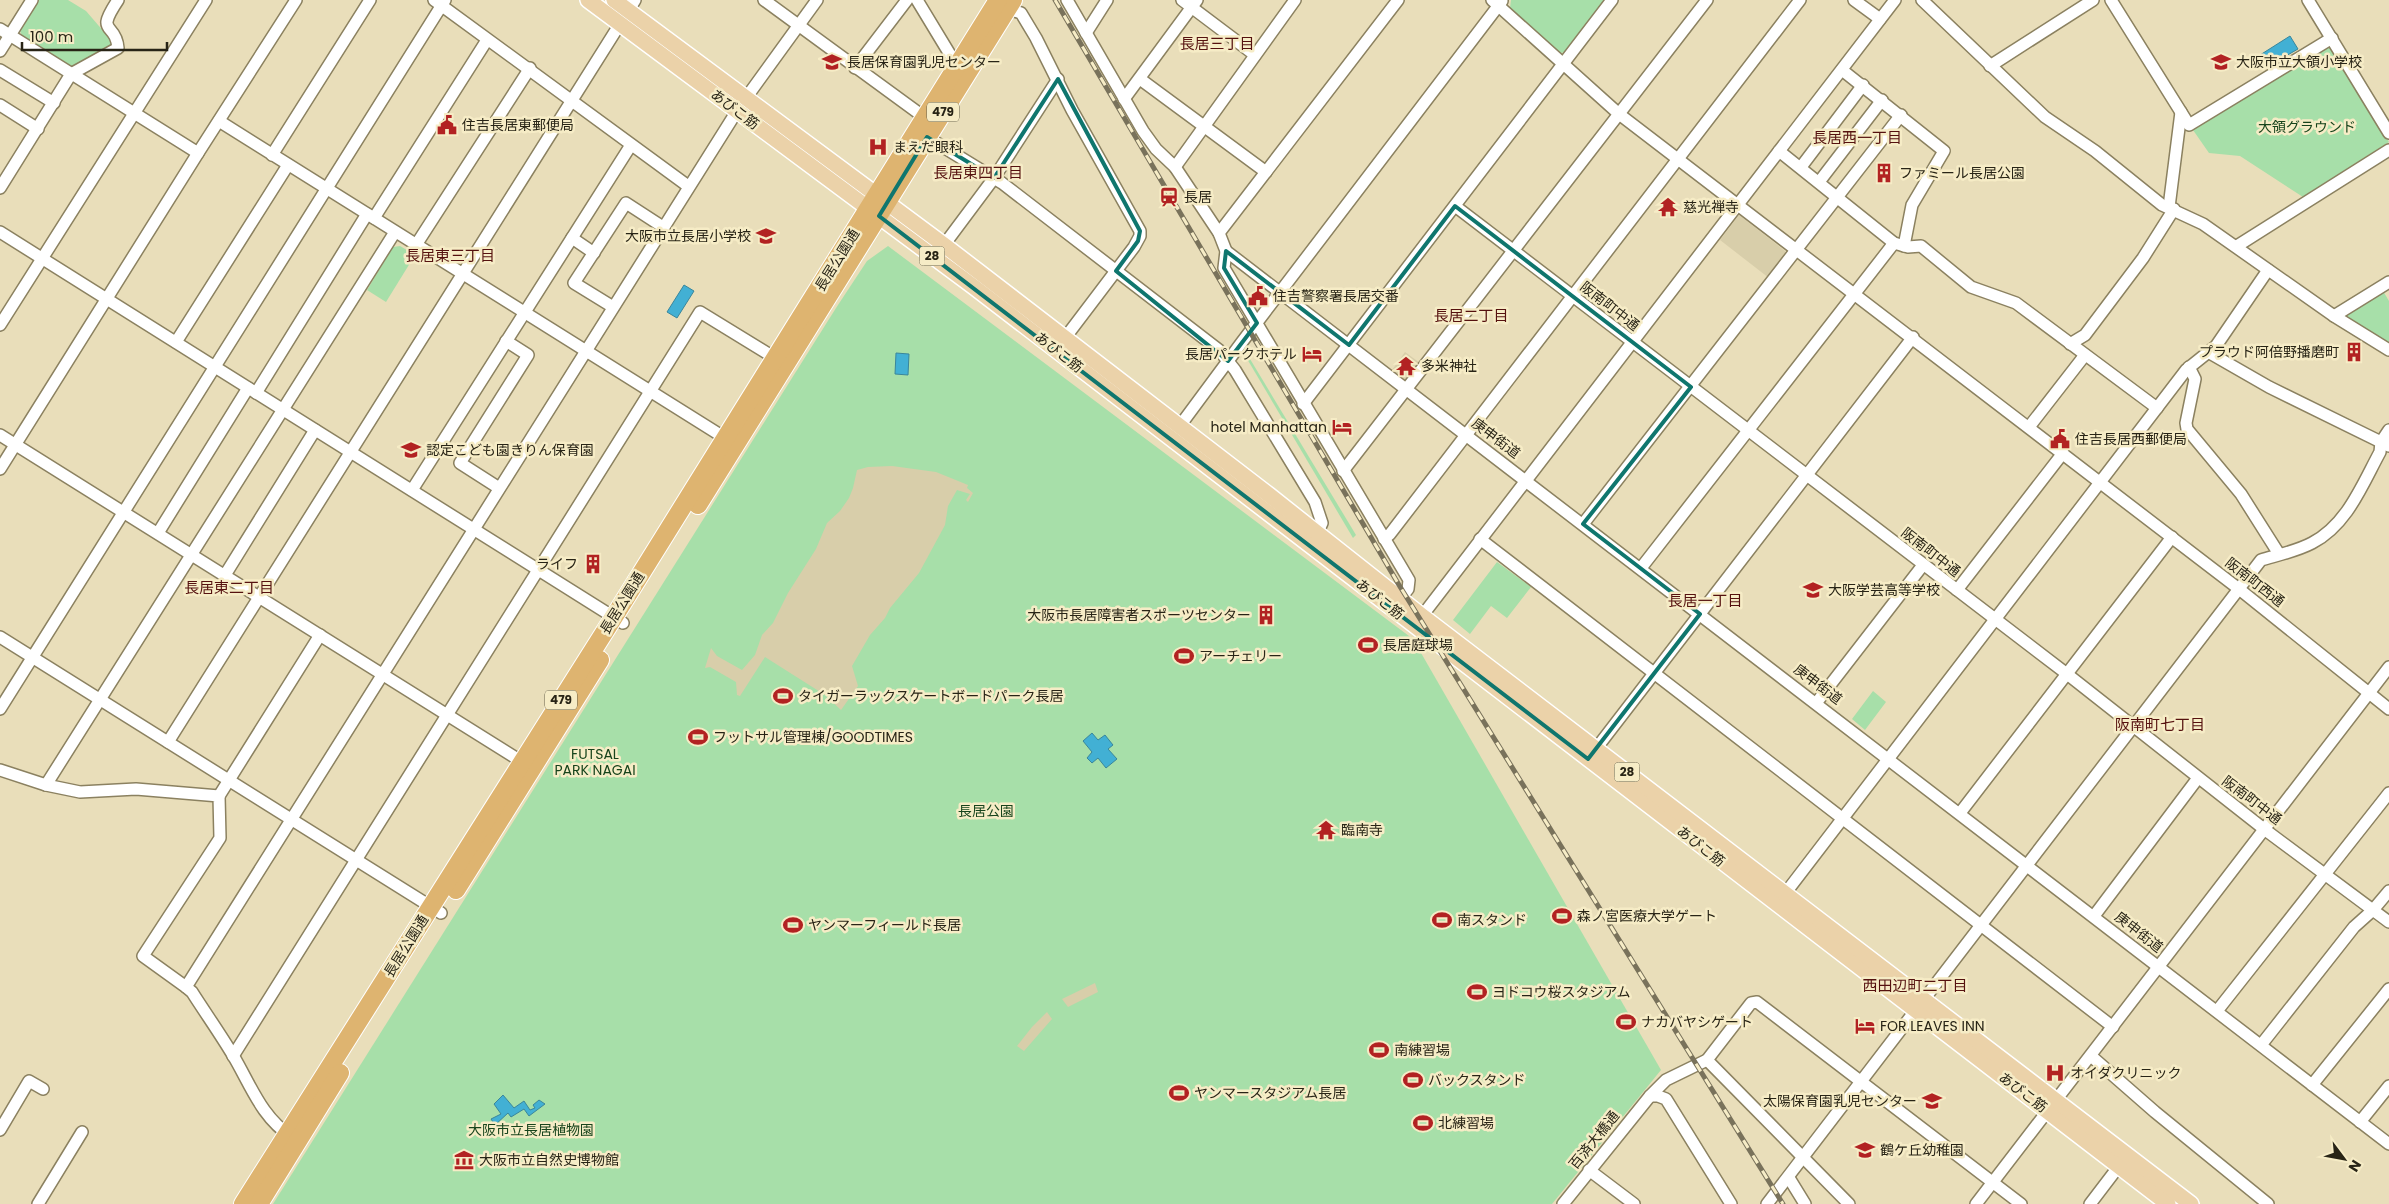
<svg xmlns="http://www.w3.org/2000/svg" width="2389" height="1204" font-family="Poppins,'Noto Sans JP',sans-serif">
  <rect width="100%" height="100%" fill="#e9deba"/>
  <g fill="#a7dfa9">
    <path d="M39,0h29l18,11 25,29 1,6 -36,21h-7l-47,-31 -2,-5z"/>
    <path d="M1511,0h95l-40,52 -6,1 -50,-45z"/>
    <path d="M2330,46l59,96 -86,55 -63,-41 -31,-3 -16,-23z"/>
    <path d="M400,246l15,9 -29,47 -19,-12 26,-43z"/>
    <path d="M888,246l525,393 248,431 -109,134h-1279l563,-896 31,-47z"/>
    <path d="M2383,291l6,10v43l-47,-27z"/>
    <path d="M1244,349l112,186 -3,3 -110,-186z"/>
    <path d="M1497,562l34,25 -24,31 -16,-12 -21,28 -17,-14z"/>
    <path d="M1873,691l13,11 -21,28 -13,-11z"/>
  </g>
  <g fill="#d8ceaa">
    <path d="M1739,215l46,36 1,5 -17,22 -49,-38z"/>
    <path d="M1405,352l15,11 -11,15 -5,1 -12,-9z"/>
    <path d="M892,466l44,6 32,13 -1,3 6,5 -5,9 -2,-2 4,-6 -13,-4 -9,16 -3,19 -26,48 -29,35 -5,10 -15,17 -18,31 6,20 -17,24 -16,-15 -60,-38 -25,39 -3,-1 -1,-13 -26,-15 -5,1 6,-20 6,8 25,14 13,-15 7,-20 11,-12 15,-30 28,-44 11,-26 13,-12 9,-13 4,-10 4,-18 11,-3z"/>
    <path d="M1095,983l3,9 -30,15 -6,-8z"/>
    <path d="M1047,1012l5,7 -28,32 -7,-5 15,-19z"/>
  </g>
  <g fill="#42b0d4" stroke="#3a869b">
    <path d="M2290,36l8,13 -31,18 -7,-12z"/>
    <path d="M684,285l10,6 -17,27 -10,-6z"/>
    <path d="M896,353l13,1 -1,21 -13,-1z"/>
    <path d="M1092,733l6,7 7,-5 8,10 -5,4 9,10 -11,9 -8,-10 -6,5 -5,-5 5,-6 -9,-11z"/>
    <path d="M503,1095l11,13 10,-7 6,9 5,-2 -2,-3 6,-5 6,4 -16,12 -5,-7 -13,8 -3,-4 -13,12 -4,-6 10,-5 -7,-10z"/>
  </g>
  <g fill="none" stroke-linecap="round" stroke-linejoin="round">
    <defs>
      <g id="minor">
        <path d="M434,0l254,186"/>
        <path d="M764,0l160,117"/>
        <path d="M917,0l40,66"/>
        <path d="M1067,0l76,131 13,18 19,18 44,66 7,18 -2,17 185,312 -1,9 -8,10"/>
        <path d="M1182,0l73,55"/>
        <path d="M1492,0l127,114 620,475 150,120"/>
        <path d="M1854,0l26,19"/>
        <path d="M1922,0l123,117 50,34 67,54 41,19 131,92 55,34"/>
        <path d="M2111,0l78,125 143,-87"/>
        <path d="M2308,0l81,133"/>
        <path d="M1008,9l13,4 15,25 36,72 68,121v5l-6,11 -69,91"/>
        <path d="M0,29l198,124 98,-153"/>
        <path d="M1086,33l21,-33"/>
        <path d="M0,51l32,-51"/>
        <path d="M1990,66l103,-66"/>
        <path d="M855,68l52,-68"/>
        <path d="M0,70l54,33"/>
        <path d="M1842,70l102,81 -32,54 -8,41"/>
        <path d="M1140,79l126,93"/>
        <path d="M746,98l71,-98"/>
        <path d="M1124,99l73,-99"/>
        <path d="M0,105l38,24"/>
        <path d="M219,121l506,317"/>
        <path d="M927,137l75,46 217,167 16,20 80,132 7,21 -5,11"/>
        <path d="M1779,151l115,92 14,4 13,-1 50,41 45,16 141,105"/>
        <path d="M272,155l98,-155"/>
        <path d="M1175,167l120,-167"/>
        <path d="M1801,167l62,-82"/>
        <path d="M1819,182l63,-82"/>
        <path d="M0,188l71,-114 47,-26c-2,-27 -24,-12 0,-48"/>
        <path d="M1455,206l612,468 197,155 125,93"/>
        <path d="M2169,207l12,-95"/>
        <path d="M374,218l113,-178"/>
        <path d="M0,232l623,391"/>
        <path d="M1219,233l179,-233"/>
        <path d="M572,238l22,15"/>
        <path d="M416,245l114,-177"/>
        <path d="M944,245l50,-67 64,-99"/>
        <path d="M2237,246l152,-96"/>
        <path d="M1226,251l1163,893"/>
        <path d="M613,307l-39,-24 52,-80 37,24"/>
        <path d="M2334,316l55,-34"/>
        <path d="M0,325l206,-325"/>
        <path d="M176,342l112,-177"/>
        <path d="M2070,344l15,-9 58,-77 31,-49"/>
        <path d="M2208,352l61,35 120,59"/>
        <path d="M2189,367l6,12 -9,44 1,6 54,65 38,60"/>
        <path d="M256,393l111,-179"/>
        <path d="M1303,404l309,-404"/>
        <path d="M2029,427l56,-72"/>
        <path d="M1181,434l-2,-7 63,-85 260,-341"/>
        <path d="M0,435l527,330"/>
        <path d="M0,469l198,-316"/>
        <path d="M1343,471l364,-471"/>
        <path d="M499,488l-39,-25 68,-108 -22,-14"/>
        <path d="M412,490l219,-345"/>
        <path d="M1583,524l318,-409"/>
        <path d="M158,533l90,-145"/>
        <path d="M1384,539l6,-5 410,-534"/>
        <path d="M1480,539l633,488"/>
        <path d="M1641,568l253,-325"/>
        <path d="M225,575l90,-145"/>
        <path d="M1957,590l106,-137"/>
        <path d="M1422,616l473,-616"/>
        <path d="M0,637l441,276"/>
        <path d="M1817,702l106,-137"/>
        <path d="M0,709l445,-709"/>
        <path d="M168,742l467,-742"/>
        <path d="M1592,754l321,-417"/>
        <path d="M0,770l46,15 34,7 56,-3 83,7 1,42 -77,118 43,31"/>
        <path d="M46,785l349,-553"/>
        <path d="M219,796l101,-161"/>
        <path d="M1960,813l212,-276"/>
        <path d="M1781,899l405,-529 30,-24 52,-76"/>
        <path d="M2094,916l104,-138"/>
        <path d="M2217,1011l172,-218"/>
        <path d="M2261,1045l93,-118 19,-17 16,-19"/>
        <path d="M233,1056l467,-744 75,46"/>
        <path d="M2091,1056l64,56 113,92"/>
        <path d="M1707,1060l142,144"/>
        <path d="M2312,1085l77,-96"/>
        <path d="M1650,1096h8l8,3 65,105"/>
        <path d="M2360,1122l29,-36"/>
        <path d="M0,1130l29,-49 14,8"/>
        <path d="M292,1137c-30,-19 -41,-51 -58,-80 -13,-22 -28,-43 -42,-65l-6,-5 551,-876"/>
        <path d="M1589,1170l45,34"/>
        <path d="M1789,1178l16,26"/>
        <path d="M38,1204l44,-72"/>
        <path d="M1563,1204l87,-108 16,-16 41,-20 44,-57 6,-1 264,202"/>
        <path d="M1767,1204l494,-644c17,-5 36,-9 51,-17 35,-18 50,-58 68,-91l1,-10 8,-12"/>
        <path d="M1976,1204l413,-537"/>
        <path d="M2090,1204l29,-38"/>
      </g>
      <g id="major">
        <path d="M588,0l386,287 1194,917"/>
        <path d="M614,0l330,245 325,250 153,121 769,588"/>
      </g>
      <g id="highway">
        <path d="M698,505l315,-505"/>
        <path d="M456,890l144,-230"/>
        <path d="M243,1204l371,-587 384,-617"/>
        <path d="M259,1204l81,-131"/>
      </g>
    </defs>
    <use href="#minor" stroke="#8b8160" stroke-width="14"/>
    <use href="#major" stroke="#fff" stroke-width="18"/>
    <use href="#highway" stroke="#fff" stroke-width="20"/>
    <use href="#minor" stroke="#fff" stroke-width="11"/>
    <use href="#major" stroke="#ebd2a9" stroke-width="15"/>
    <use href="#highway" stroke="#deb470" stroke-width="18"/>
    <defs>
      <path id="rail" d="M1055,0l344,585 384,619"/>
    </defs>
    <use href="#rail" stroke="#79725b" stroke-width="5"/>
    <use href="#rail" stroke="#f6ecc6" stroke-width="3" stroke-dasharray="9" stroke-linecap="butt"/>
  </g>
  <path fill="none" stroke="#0f766e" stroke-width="4" stroke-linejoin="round" d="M1058,79l82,152 -2,10 -22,30 112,90 29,-38 -33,-55 2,-17 123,94 106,-139 236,181 -108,137 117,90 -112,145 -709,-543 48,-79 67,41z"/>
  <defs>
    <symbol id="school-bare" viewBox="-9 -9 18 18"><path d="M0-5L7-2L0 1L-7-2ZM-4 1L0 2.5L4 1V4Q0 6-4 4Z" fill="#b22222" stroke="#f6ecc6" stroke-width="2.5" paint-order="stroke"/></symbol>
    <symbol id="civic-bare" viewBox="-9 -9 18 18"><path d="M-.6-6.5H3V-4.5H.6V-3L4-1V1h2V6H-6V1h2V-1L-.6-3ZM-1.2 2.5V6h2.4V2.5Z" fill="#b22222" stroke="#f6ecc6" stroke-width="2.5" paint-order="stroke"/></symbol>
    <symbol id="hospital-bare" viewBox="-9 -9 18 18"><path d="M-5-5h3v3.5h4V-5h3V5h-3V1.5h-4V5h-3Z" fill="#b22222" stroke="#f6ecc6" stroke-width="2.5" paint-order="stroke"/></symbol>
    <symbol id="building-bare" viewBox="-9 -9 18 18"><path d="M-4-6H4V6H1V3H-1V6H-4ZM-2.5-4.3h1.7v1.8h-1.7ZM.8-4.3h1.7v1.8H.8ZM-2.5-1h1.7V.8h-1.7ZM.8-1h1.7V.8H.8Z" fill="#b22222" stroke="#f6ecc6" stroke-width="2.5" paint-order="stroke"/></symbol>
    <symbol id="station-bare" viewBox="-9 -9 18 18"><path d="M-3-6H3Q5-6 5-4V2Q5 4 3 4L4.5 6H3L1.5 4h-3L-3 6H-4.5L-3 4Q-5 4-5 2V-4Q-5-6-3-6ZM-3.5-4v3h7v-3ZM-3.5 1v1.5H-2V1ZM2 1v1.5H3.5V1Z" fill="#b22222" stroke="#f6ecc6" stroke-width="2.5" paint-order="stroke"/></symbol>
    <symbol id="temple-bare" viewBox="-9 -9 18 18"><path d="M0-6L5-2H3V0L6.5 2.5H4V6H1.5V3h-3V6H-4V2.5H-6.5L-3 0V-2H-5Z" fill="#b22222" stroke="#f6ecc6" stroke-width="2.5" paint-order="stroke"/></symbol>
    <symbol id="hotel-bare" viewBox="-9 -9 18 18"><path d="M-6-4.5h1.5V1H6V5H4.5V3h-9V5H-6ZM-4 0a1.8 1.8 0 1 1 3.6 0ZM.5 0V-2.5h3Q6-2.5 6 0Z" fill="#b22222" stroke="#f6ecc6" stroke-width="2.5" paint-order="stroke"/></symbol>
    <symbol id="stadium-bare" viewBox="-9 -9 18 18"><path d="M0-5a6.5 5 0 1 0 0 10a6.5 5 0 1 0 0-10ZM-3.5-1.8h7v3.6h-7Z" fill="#b22222" stroke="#f6ecc6" stroke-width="2.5" paint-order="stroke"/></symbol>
    <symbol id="museum-bare" viewBox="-9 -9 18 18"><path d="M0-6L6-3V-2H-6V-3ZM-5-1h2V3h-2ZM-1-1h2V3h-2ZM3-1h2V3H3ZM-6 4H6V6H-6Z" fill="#b22222" stroke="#f6ecc6" stroke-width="2.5" paint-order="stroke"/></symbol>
  </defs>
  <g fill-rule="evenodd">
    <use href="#school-bare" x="818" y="48" width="28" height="28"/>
    <use href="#school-bare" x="2207" y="48" width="28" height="28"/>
    <use href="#civic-bare" x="433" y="111" width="28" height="28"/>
    <use href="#hospital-bare" x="864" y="133" width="28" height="28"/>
    <use href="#building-bare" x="1870" y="159" width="28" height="28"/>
    <use href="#station-bare" x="1155" y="183" width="28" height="28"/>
    <use href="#temple-bare" x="1654" y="193" width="28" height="28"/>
    <use href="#school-bare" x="752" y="222" width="28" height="28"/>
    <use href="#civic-bare" x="1244" y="282" width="28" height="28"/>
    <use href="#building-bare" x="2340" y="338" width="28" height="28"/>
    <use href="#hotel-bare" x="1298" y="340" width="28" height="28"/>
    <use href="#temple-bare" x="1392" y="352" width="28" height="28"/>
    <use href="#hotel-bare" x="1328" y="413" width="28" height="28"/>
    <use href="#civic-bare" x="2046" y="425" width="28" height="28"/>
    <use href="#school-bare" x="397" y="436" width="28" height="28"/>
    <use href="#building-bare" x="579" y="550" width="28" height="28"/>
    <use href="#school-bare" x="1799" y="576" width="28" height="28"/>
    <use href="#building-bare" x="1252" y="601" width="28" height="28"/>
    <use href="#stadium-bare" x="1354" y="631" width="28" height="28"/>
    <use href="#stadium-bare" x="1170" y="642" width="28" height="28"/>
    <use href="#stadium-bare" x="769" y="682" width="28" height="28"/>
    <use href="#stadium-bare" x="684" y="723" width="28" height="28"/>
    <use href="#temple-bare" x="1312" y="816" width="28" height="28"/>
    <use href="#stadium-bare" x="1548" y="902" width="28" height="28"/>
    <use href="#stadium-bare" x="1428" y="906" width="28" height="28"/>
    <use href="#stadium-bare" x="779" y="911" width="28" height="28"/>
    <use href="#stadium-bare" x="1463" y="978" width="28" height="28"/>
    <use href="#stadium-bare" x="1612" y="1008" width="28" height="28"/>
    <use href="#hotel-bare" x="1851" y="1012" width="28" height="28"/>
    <use href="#stadium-bare" x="1365" y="1036" width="28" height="28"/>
    <use href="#hospital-bare" x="2041" y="1059" width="28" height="28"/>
    <use href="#stadium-bare" x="1399" y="1066" width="28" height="28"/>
    <use href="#stadium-bare" x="1165" y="1079" width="28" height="28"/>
    <use href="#school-bare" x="1918" y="1087" width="28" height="28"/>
    <use href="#stadium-bare" x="1409" y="1109" width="28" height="28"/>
    <use href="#school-bare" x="1851" y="1136" width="28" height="28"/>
    <use href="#museum-bare" x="450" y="1146" width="28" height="28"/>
  </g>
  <g text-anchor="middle" stroke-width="5" stroke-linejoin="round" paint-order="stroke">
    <g fill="#f6ecc6" stroke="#66604b" stroke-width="1">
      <rect x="927" y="102.5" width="32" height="19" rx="4"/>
      <rect x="919.5" y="246.5" width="25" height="19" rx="4"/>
      <rect x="545" y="690.5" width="32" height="19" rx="4"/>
      <rect x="1614.5" y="762.5" width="25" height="19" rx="4"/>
    </g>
    <g font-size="12" font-weight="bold" fill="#282416">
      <text x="943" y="116">479</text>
      <text x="932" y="260">28</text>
      <text x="561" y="704">479</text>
      <text x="1627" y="776">28</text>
    </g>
    <g font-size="14" fill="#282416" stroke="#f6ecc6" text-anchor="start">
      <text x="847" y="67">長居保育園乳児センター</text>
      <text x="2236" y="67">大阪市立大領小学校</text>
      <text x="462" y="130">住吉長居東郵便局</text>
      <text x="893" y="152">まえだ眼科</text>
      <text x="1899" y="178">ファミール長居公園</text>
      <text x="1184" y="202">長居</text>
      <text x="1683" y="212">慈光禅寺</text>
      <text x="751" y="241" text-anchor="end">大阪市立長居小学校</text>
      <text x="1273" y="301">住吉警察署長居交番</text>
      <text x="2339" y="357" text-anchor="end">プラウド阿倍野播磨町</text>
      <text x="1297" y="359" text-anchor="end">長居パークホテル</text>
      <text x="1421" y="371">多米神社</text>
      <text x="1327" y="432" text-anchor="end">hotel Manhattan</text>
      <text x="2075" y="444">住吉長居西郵便局</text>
      <text x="426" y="455">認定こども園きりん保育園</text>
      <text x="578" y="569" text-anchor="end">ライフ</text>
      <text x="1828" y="595">大阪学芸高等学校</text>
      <text x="1251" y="620" text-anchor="end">大阪市長居障害者スポーツセンター</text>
      <text x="1383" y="650">長居庭球場</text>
      <text x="1199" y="661">アーチェリー</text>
      <text x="798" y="701">タイガーラックスケートボードパーク長居</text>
      <text x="713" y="742">フットサル管理棟/GOODTIMES</text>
      <text x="1341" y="835">臨南寺</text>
      <text x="1577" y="921">森ノ宮医療大学ゲート</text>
      <text x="1457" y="925">南スタンド</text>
      <text x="808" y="930">ヤンマーフィールド長居</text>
      <text x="1492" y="997">ヨドコウ桜スタジアム</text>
      <text x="1641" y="1027">ナカバヤシゲート</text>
      <text x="1880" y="1031">FOR LEAVES INN</text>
      <text x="1394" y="1055">南練習場</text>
      <text x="2070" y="1078">オイダクリニック</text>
      <text x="1428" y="1085">バックスタンド</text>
      <text x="1194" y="1098">ヤンマースタジアム長居</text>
      <text x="1917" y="1106" text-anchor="end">太陽保育園乳児センター</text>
      <text x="1438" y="1128">北練習場</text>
      <text x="1880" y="1155">鶴ケ丘幼稚園</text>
      <text x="479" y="1165">大阪市立自然史博物館</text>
    </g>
    <g font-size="14" fill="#282416" stroke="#f6ecc6">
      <text transform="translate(735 109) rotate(37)" y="5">あびこ筋</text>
      <text transform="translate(837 260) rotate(-58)" y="5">長居公園通</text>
      <text transform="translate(1610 306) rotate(38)" y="5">阪南町中通</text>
      <text transform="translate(1059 352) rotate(38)" y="5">あびこ筋</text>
      <text transform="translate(1496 438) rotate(37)" y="5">庚申街道</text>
      <text transform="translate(1931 552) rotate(38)" y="5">阪南町中通</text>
      <text transform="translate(2255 582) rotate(38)" y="5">阪南町西通</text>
      <text transform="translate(1380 599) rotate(38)" y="5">あびこ筋</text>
      <text transform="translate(622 603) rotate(-58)" y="5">長居公園通</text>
      <text transform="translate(1818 684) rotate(37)" y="5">庚申街道</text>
      <text transform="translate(2252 800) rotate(37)" y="5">阪南町中通</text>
      <text transform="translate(1701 846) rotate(38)" y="5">あびこ筋</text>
      <text transform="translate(2139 932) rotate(38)" y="5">庚申街道</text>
      <text transform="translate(406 946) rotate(-58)" y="5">長居公園通</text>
      <text transform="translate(2023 1092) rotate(37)" y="5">あびこ筋</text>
      <text transform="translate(1594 1140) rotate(-51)" y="5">百済大橋通</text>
    </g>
    <g font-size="14" fill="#17441c" stroke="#f6ecc6">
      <text x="2307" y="132">大領グラウンド</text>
      <text x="595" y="759">FUTSAL<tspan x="595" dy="16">PARK NAGAI</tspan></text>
      <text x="986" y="816">長居公園</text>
      <text x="531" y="1135">大阪市立長居植物園</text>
    </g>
    <g font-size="15" fill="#55110f" stroke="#f6ecc6">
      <text x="1217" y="49">長居三丁目</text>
      <text x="1857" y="143">長居西一丁目</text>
      <text x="978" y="178">長居東四丁目</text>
      <text x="450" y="261">長居東三丁目</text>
      <text x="1471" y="321">長居二丁目</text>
      <text x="229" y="593">長居東二丁目</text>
      <text x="1705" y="606">長居一丁目</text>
      <text x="2160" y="730">阪南町七丁目</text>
      <text x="1915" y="991">西田辺町二丁目</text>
    </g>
  </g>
  <g transform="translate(2344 1159) rotate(122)" stroke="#f6ecc6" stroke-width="4" paint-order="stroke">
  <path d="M0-4L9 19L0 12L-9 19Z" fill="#282416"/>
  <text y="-8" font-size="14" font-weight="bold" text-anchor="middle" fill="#282416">N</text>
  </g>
  <path d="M22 42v8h145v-8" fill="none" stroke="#282416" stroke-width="2.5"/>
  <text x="30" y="42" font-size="15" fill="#282416" stroke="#f6ecc6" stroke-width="4" paint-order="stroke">100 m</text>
</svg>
